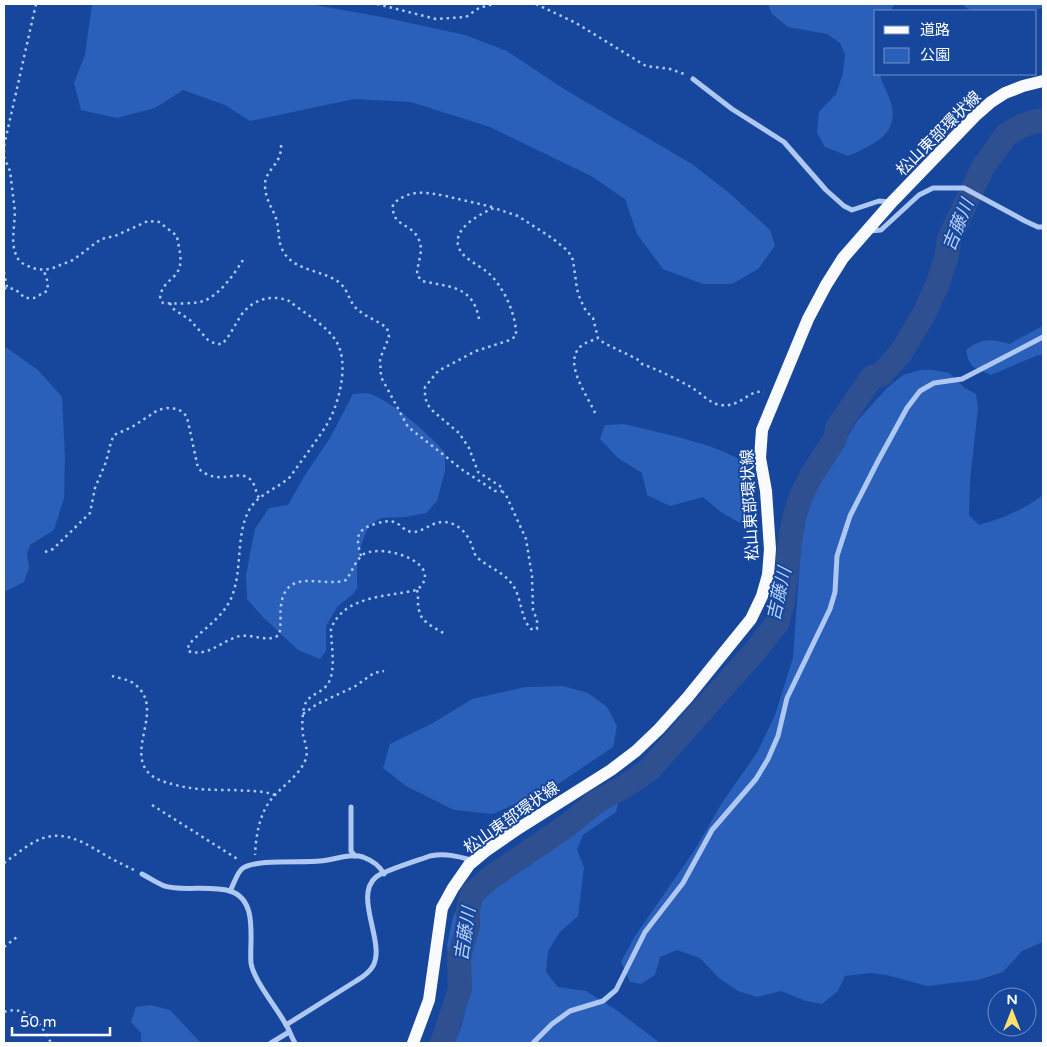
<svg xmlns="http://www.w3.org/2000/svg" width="1047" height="1047" font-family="'Varela Round','Noto Sans JP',sans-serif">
  <rect width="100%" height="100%" fill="#17479c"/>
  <g fill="#2a60ba">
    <path d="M92,4h217l73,13 83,18 42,16 57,38 128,75 36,28 42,38 5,16 -17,23 -26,15h-29l-40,-15 -26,-35 -12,-35 -34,-23 -101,-49 -79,-25 -57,-3 -104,22 -25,-16 -42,-15 -28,18 -38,10 -36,-8 -7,-27 11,-28z"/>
    <path d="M768,4h127l-5,7h-14v63h4c2,11 8,18 11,29 9,32 -19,42 -43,53l-23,-9 -8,-14 2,-21 17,-18 7,-21 2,-19 -5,-11 -13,-9 -39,-7 -16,-13z"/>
    <path d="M961,4h82v4l-19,3h-53z"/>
    <path d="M1043,326v29h-5l-47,20c-16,-8 -22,-6 -25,-25 16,-11 24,-12 43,-6z"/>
    <path d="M4,346l34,24 24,27 3,59 -1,42 -10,32 -24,15 -3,9 2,14 -5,14 -20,10z"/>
    <path d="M920,370h13l16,3 16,15 11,6 2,14 -8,73 -1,34 10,10c23,-6 46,-16 64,-30v447l-21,9 -19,21 -25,8 -51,6 -40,-11 -16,-2 -26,3 -7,15 -16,13 -16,-3 -25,-10 -24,6 -19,-6 -19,-13 -19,-20 -23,-8 -17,7 -5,18 -14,9 -11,-2 -9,-20 14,-26 59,-85 28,-48 36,-52 17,-36 18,-57 8,-113 8,-45 31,-52 18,-28 29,-32 16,-13z"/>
    <path d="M353,394c6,0 14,-2 20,1 22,9 57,40 72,58v18l-8,30 -11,12 -21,4 -24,1 -12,7 -8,20 -4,18v25l-4,6 -16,13 -11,19v25l-6,8 -22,-9 -35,-33 -16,-18 -1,-24 9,-46 14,-21 19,-3 17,-30 25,-37z"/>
    <path d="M624,424c35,9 103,21 129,45l-1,41 -12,13 -19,-11 -18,-15 -33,9 -23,-11 -5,-22 -24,-15 -18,-19 5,-14z"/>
    <path d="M563,686l25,7 19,14 10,19 -4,21 -55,37 -65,30 -39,-4 -48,-24 -23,-18 7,-24 43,-21 39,-24 54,-12z"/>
    <path d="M614,788l5,4 -1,12 -2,8 -33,23 -6,15 7,17 -6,49 -18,16 -12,19 -2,21 12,15 28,4 29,18 45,34h-206c10,-19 14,-40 13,-61l-17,-10 -3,-27 6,-28 9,-17 26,-25 38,-24 65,-58z"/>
    <path d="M150,1005l20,5 31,33h-60v-10l-10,-11 5,-15z"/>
  </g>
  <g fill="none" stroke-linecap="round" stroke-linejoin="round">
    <path stroke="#2e5090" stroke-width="24" d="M442,1043l18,-54 -1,-32 9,-31v-17l4,-15 18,-16 78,-53 28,-23 28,-15 26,-18 106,-119 21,-27 6,-22 8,-67 4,-19 6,-19 10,-20 24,-37 2,-11 35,-51 9,-2 21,-24 22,-37 14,-31 9,-28 2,-16 34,-72 23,-32 15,-9 15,-5h7"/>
    <g stroke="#aec8f2" stroke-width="2.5" stroke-dasharray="2.5 4" stroke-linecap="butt">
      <path d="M36,4l-32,142v11l6,14 5,41 -2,27 1,10 3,9 5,5 10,5 12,2 9,-2 20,-8 28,-21 14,-3 33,-15 11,1 18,14c1,9 6,23 2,33 -5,12 -18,13 -19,30l3,4c9,1 36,1 43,-3 16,-8 28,-26 37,-40"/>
      <path d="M377,4l59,15 30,-2 13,-9 14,-4"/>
      <path d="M536,4l40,19 70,43 24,3 17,6"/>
      <path d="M281,145c1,20 -16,24 -16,40 0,14 8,24 12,36 2,10 1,21 6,30 11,21 43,19 58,33 7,7 8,16 14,23 8,9 22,13 32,21l2,9 -9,22 1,18 27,50 56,44 31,20h7"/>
      <path d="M4,272l3,15"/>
      <path d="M4,288l11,1 10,9h9l13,-7 1,-8 -4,-12"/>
      <path d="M170,303l2,5 18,12 18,20 8,4h6c9,-9 13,-20 20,-30 11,-15 31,-20 47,-13 14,11 38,25 47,40 14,22 3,64 -10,85 -11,17 -24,34 -36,51 -12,11 -29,16 -39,30 -16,24 -8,62 -19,89 -8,21 -28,32 -43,48l-1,4v3c20,7 34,-11 52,-15 14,-2 27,7 39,-1 3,-11 0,-24 3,-35 8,-32 43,-12 64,-20 6,-8 10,-21 18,-26 20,-11 83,10 53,36 -30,7 -73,5 -86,39 0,16 5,38 -2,53 -6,12 -23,12 -25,26 -2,9 -2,18 -1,27 2,8 6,17 2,26 -6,14 -20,23 -30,34 -15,15 -19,39 -20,60"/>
      <path d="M479,319c-6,-34 -31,-32 -57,-38l-5,-6c0,-12 7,-23 2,-35 -7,-18 -28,-12 -26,-36 17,-15 32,-12 53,-8 15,4 31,7 46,11"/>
      <path d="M595,413c-7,-17 -32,-49 -15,-66 5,-5 12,-6 18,-9"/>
      <path d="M45,552l8,-3 37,-36 5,-25 11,-26 5,-20 3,-7 18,-8 26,-17 9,-2 10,1 6,3 4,5 11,51c21,20 41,-1 53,12 4,4 5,13 8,18"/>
      <path d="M361,556c-5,-18 -6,-26 14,-32 27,-9 23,7 38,8 11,0 19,-11 32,-10 13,1 23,12 27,24 2,5 2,9 7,13 11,9 24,13 33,25 10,13 8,34 19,45h6v-9l-4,-10 -1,-34 -6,-37 -20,-44 -4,-4 -2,-5 -22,-14 -9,-24 -10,-15 -25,-21 -7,-8 -2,-8v-9l13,-16 38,-20 34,-11 6,-4c1,-21 -14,-53 -30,-65 -8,-6 -23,-13 -27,-23 -8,-19 21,-34 35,-40l24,8 34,22 16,13 5,9 4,29 3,10 6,12 7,7 5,20 6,5 33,16 5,5c17,6 34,15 49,23 10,6 19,17 30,18 20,3 27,-16 43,-13"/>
      <path d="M417,590c2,7 0,13 2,20 2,13 17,18 26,24"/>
      <path d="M112,676c6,2 15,3 21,7 35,24 -10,69 18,92 6,5 14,7 21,9 20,6 40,6 61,6 14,1 28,0 42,5"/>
      <path d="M303,714l14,-10 37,-17 20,-14 10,-2"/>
      <path d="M152,805l87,55"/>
      <path d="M4,863c13,-9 27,-22 43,-26 24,-6 45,11 65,22 8,4 16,8 24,12"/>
      <path d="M4,947l13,-10"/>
      <path d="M4,1012c24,-8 38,13 47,31"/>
    </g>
    <g stroke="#aec8f2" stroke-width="5">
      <path d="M693,79l39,30 52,33 42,48 18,16 8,4 27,-9 11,1"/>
      <path d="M869,231l12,-1 38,-35 14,-7h31l61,33 13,6h5"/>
      <path d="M351,807v44l4,5"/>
      <path d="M142,874c6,3 13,8 20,11 16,7 48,0 68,6 29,9 19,50 21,72 2,16 25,44 34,60 4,6 6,13 10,20"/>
      <path d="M230,891c4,-7 7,-19 13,-23 13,-9 60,-5 77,-7 14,-1 30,-8 43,-4 8,3 17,9 21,17"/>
      <path d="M286,1025l70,-44c7,-4 13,-8 17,-15 13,-23 -20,-70 3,-89 7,-6 43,-17 54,-21 15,-3 27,0 41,4"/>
      <path d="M271,1043l18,-11"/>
      <path d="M533,1043l19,-19 18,-13 33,-10 13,-11 29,-58 38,-49 29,-53 44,-51 12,-20 10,-23 9,-38 43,-89 5,-17 2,-36 13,-40 28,-55 29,-53 13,-17 14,-8 28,-4 81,-42"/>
    </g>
    <path stroke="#f9fbff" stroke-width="12" d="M413,1043l16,-43 13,-92 11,-20 16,-23 18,-15 29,-20 95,-60 25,-19 23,-22 28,-31 64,-79 11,-23 6,-21 2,-26 -4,-58 -6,-33 2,-28 46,-111 18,-34 17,-27 49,-56 83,-86 16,-14 14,-9 18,-7 20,-5"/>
  </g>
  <g text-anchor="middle" stroke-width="4" stroke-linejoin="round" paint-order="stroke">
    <g font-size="16" fill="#fff" stroke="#17479c">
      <text transform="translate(938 133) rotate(-45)" y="6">松山東部環状線</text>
      <text transform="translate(749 505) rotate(-93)" y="6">松山東部環状線</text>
      <text transform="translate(511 817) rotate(-35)" y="6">松山東部環状線</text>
    </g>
    <g font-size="18" font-style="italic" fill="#bad2f9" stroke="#17479c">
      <text transform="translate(958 225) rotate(-68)" y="6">吉藤川</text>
      <text transform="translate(779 594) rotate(-77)" y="6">吉藤川</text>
      <text transform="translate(465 934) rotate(-81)" y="6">吉藤川</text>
    </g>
  </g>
  <rect width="1047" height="1047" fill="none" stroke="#ffffff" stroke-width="10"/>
  <rect x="874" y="10" width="162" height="65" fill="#17479c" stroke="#7491c4"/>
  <rect x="884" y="26" width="25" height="8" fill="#f9fbff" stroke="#7491c4"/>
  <text x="920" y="35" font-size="15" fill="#ffffff">道路</text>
  <rect x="884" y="48" width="25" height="15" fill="#2a60ba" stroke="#7491c4"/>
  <text x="920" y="60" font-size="15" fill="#ffffff">公園</text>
  <g transform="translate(1012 1012)"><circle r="24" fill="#17479c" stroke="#7491c4"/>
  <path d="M0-4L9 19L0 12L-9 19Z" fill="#ffe06f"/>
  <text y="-8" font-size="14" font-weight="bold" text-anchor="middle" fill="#ffffff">N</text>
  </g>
  <path d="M12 1027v8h98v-8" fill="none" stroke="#ffffff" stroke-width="2.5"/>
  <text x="20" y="1027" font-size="15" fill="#ffffff" stroke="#17479c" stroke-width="4" paint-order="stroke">50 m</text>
</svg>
